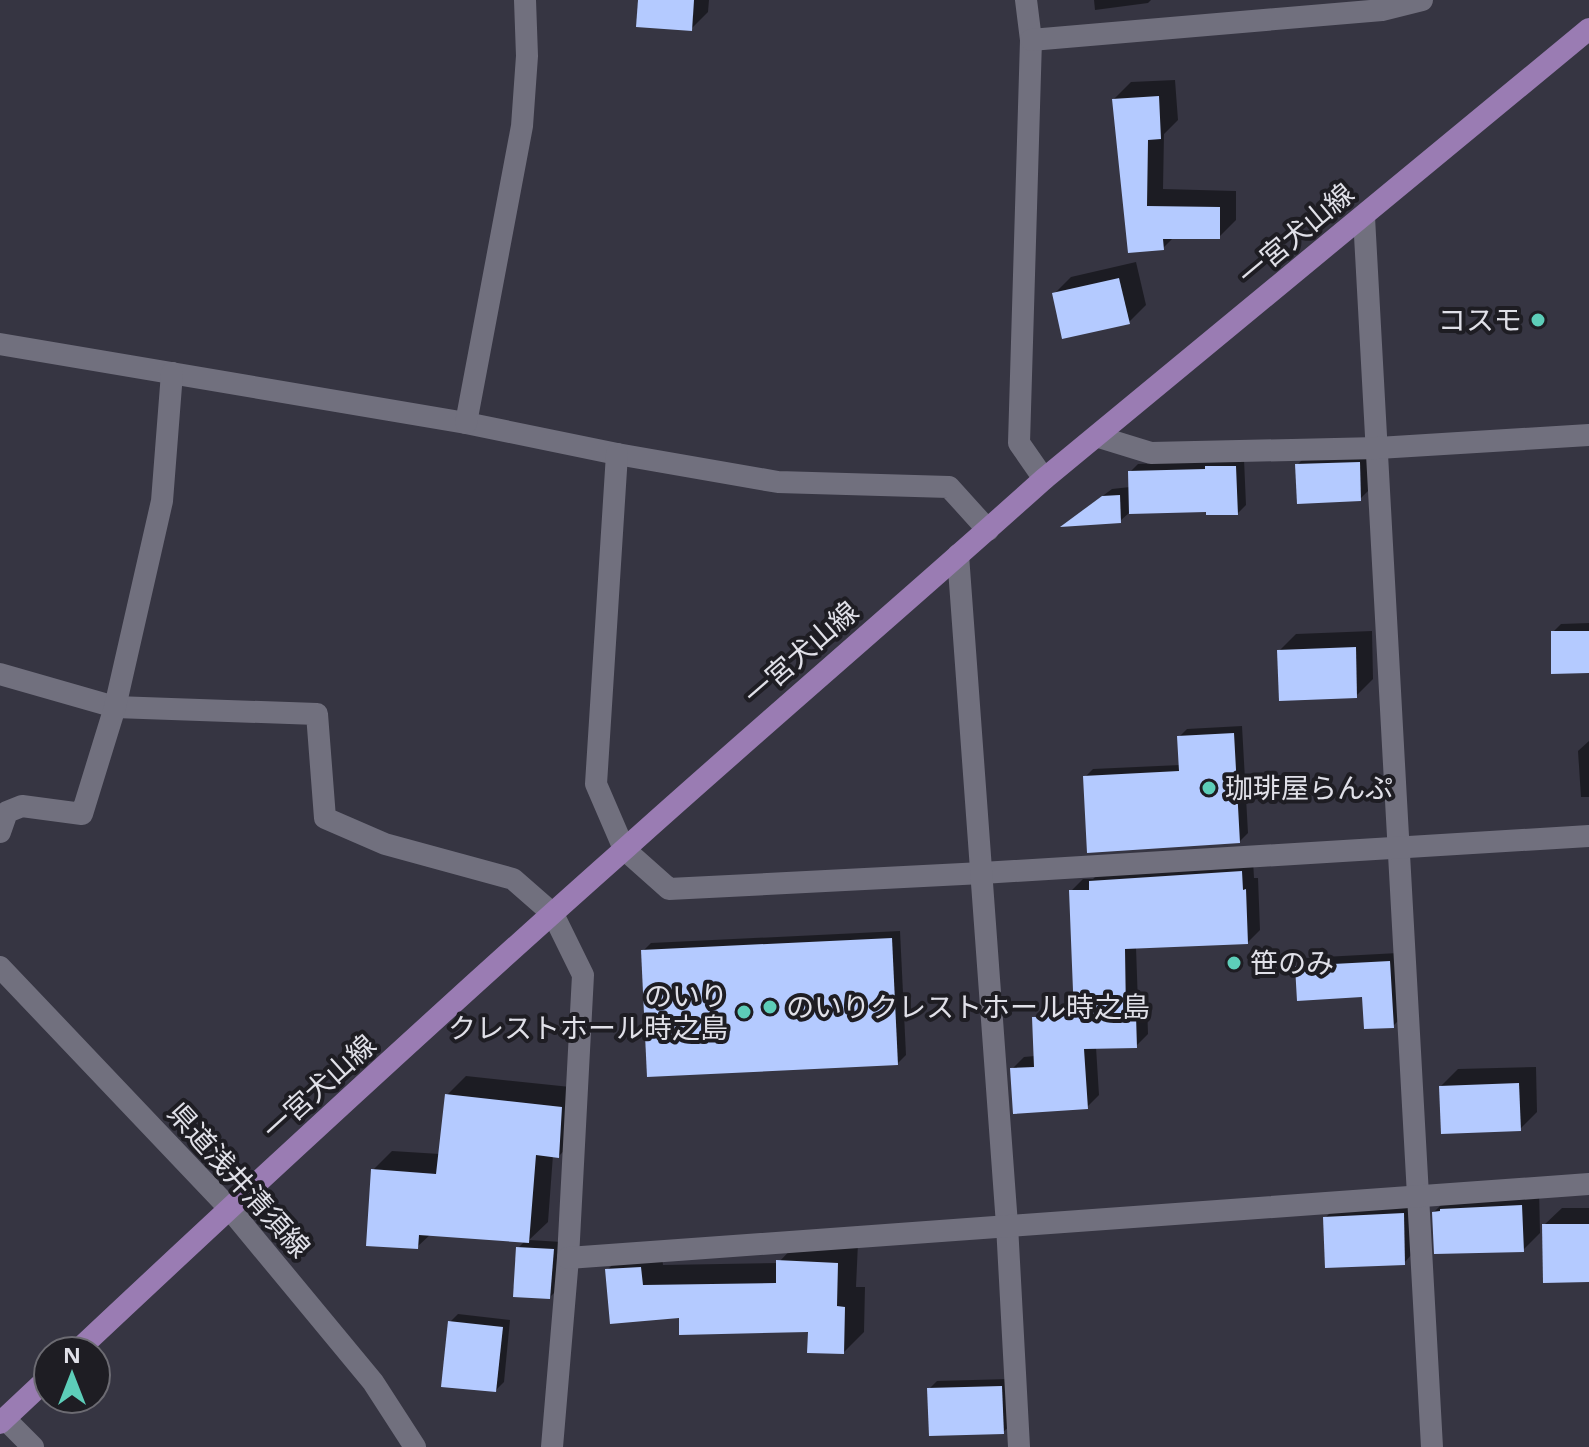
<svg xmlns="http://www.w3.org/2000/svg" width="1589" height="1447" font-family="'Noto Sans','Noto Sans JP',sans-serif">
  <rect width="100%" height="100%" fill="#363542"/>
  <g fill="#0007">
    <path d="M640,0h69l-1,12 -17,17z"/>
    <path d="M1094,0h57l-3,3 -53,7z"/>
    <path d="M1175,80l3,40 -14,14 -1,55 73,2v29l-17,17h-45l-11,11 -33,3 -16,-152 17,-17z"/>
    <path d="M1136,262l10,43 -17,17 -75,-28 17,-17z"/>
    <path d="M1376,446l1,36 -17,17 -63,-34 17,-17z"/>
    <path d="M1244,459l2,46 -8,8 -30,-3 -78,2 -10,9 -55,3 47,-35 18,-2v-15l8,-8z"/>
    <path d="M1589,623v48l-36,-39 8,-8z"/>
    <path d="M1372,631l1,48 -17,17 -77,-45 17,-17z"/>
    <path d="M1242,726l6,107 -8,8 -155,-64 8,-8 87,-4 -1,-28 8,-8z"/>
    <path d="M1589,741v56h-8l-3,-46z"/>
    <path d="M1253,860l1,18h4l2,52 -12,12 -112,5 2,57 9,-1 1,31 -12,12 -40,1 3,48 -12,12 -75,-38 12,-12 11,-1 -1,-38 12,-12 29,-1 -4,-114 12,-12h10l10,-10z"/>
    <path d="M900,931l6,124 -8,8 -255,-112 8,-8z"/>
    <path d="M1398,953l3,65 -8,8 -29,-31 -67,-28 8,-9z"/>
    <path d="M1536,1067l1,45 -17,17 -79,-43 17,-17z"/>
    <path d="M466,1076l114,12 -2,48 -19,20 -6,-1 -5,67 -19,18 33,2 -4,47 -8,8 -32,-49 7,-7 -94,-7 -14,13 -44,-77 19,-19 48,3 7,-59z"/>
    <path d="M1539,1188l1,45 -17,17 -89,-38 17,-17z"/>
    <path d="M1411,1205l1,49 -8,9 -79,-45 8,-8z"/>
    <path d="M1562,1208h27v72l-45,-55z"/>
    <path d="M799,1241l59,2 -2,44h9l-1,45 -20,20 -34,-22 -129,-14 -74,-46 21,-20 33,-3 2,18 115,-2z"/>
    <path d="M458,1314l52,6 -6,62 -8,8 -46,-68z"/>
    <path d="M1009,1379l3,45 -9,8 -74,-43 8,-8z"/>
  </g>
  <g fill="#b4caff">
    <path d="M638,0h56l-2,31 -56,-4z"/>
    <path d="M1159,96l2,43 -13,1 -1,66 73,1v32h-57l1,11 -36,3 -16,-154z"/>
    <path d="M1119,278l11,46 -68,15 -10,-46z"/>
    <path d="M1360,462l1,39 -64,3 -2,-40z"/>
    <path d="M1205,466h31l2,49h-32v-3l-77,2 -1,-43 77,-2z"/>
    <path d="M1120,495l1,28 -61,4 42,-31z"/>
    <path d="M1551,631h38v42l-38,1z"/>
    <path d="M1356,647l1,51 -78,3 -2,-51z"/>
    <path d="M1234,733l6,110 -153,10 -4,-77 96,-5 -2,-35z"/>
    <path d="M1242,871l1,19 3,-1 2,55 -123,5 1,66h10l1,33 -53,1 4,60 -75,5 -3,-46 24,-1 -2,-50 42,-1 -5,-126h20v-9z"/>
    <path d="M892,938l6,127 -251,12 -6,-127z"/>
    <path d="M1390,961l4,67 -30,1 -2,-32 -65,4 -2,-35z"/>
    <path d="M1519,1083l2,48 -80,3 -2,-48z"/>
    <path d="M445,1094l117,13 -3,51 -23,-3 -7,88 -110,-8 -1,14 -52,-3 5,-77 65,5z"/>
    <path d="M1522,1205l2,47 -90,2 -2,-42 8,-1v-2z"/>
    <path d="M1404,1213l1,52 -80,3 -2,-51z"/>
    <path d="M1542,1224h47v58l-46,1z"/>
    <path d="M516,1247l38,2 -4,50 -37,-2z"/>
    <path d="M776,1260l62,3 -1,43 8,1 -1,47 -37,-1 1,-21 -129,3v-17l-69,6 -5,-55 36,-2 2,18 133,-2z"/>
    <path d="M448,1321l55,6 -7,65 -55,-5z"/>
    <path d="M1002,1386l2,48 -75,2 -2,-48z"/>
  </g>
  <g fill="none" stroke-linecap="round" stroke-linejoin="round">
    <g stroke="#71707e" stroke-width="22">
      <path d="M1026,0l5,40 -12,403 25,36"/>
      <path d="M1031,40l351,-30 40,-10"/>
      <path d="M1364,217c25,410 42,820 68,1230"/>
      <path d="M0,344l466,79 151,31 161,28 171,5 39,43"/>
      <path d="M466,423l56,-297 5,-70 -2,-56"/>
      <path d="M1099,437l52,16 227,-5 211,-13"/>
      <path d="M617,454l-21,330 28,65 45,40 313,-16 607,-37"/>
      <path d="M958,555l49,670 12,222"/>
      <path d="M0,674l115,33 202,7 8,104 60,26 128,35 40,35 30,61 -15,283 -16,189"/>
      <path d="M0,832l7,-20 15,-6 60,8 33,-107 47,-206 10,-128"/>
      <path d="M568,1258l1021,-74"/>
      <path d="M5,1419l28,28"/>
    </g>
    <path stroke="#71707e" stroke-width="22" d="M0,967l229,241 144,174 42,65"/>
    <g stroke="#9a7cb3" stroke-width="22">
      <path d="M77,1351c181,-170 364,-339 550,-504 138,-124 279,-244 417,-368l545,-450"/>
      <path d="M0,1423l48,-45"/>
    </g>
  </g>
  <g fill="#5dceb9" stroke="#1e1d23" stroke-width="3">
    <circle cx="1538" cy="320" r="8"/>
    <circle cx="1209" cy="788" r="8"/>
    <circle cx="1234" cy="963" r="8"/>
    <circle cx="770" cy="1007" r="8"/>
    <circle cx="744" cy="1012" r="8"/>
  </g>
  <g text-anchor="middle" stroke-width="8" stroke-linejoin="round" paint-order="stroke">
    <g font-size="28" fill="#e0e0e8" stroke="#1e1d23">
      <text transform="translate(1296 234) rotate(-40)" y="10">一宮犬山線</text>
      <text transform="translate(801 653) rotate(-41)" y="10">一宮犬山線</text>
      <text transform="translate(319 1087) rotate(-42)" y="10">一宮犬山線</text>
      <text transform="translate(239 1180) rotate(48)" y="10">県道浅井清須線</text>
    </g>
    <g font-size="28" fill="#e0e0e8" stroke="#1e1d23" text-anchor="start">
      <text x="1522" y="330" text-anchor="end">コスモ</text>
      <text x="1225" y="798">珈琲屋らんぷ</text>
      <text x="1250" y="973">笹のみ</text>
      <text x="728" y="1006" text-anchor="end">のいり<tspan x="728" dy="32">クレストホール時之島</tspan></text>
      <text x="786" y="1017">のいりクレストホール時之島</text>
    </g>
  </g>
  <g transform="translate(72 1375)"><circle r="38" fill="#1e1d23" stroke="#6c6b72" stroke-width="2"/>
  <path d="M0-6L14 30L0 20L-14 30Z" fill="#5dceb9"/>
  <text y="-12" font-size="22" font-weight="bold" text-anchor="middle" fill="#e0e0e8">N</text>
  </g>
</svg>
